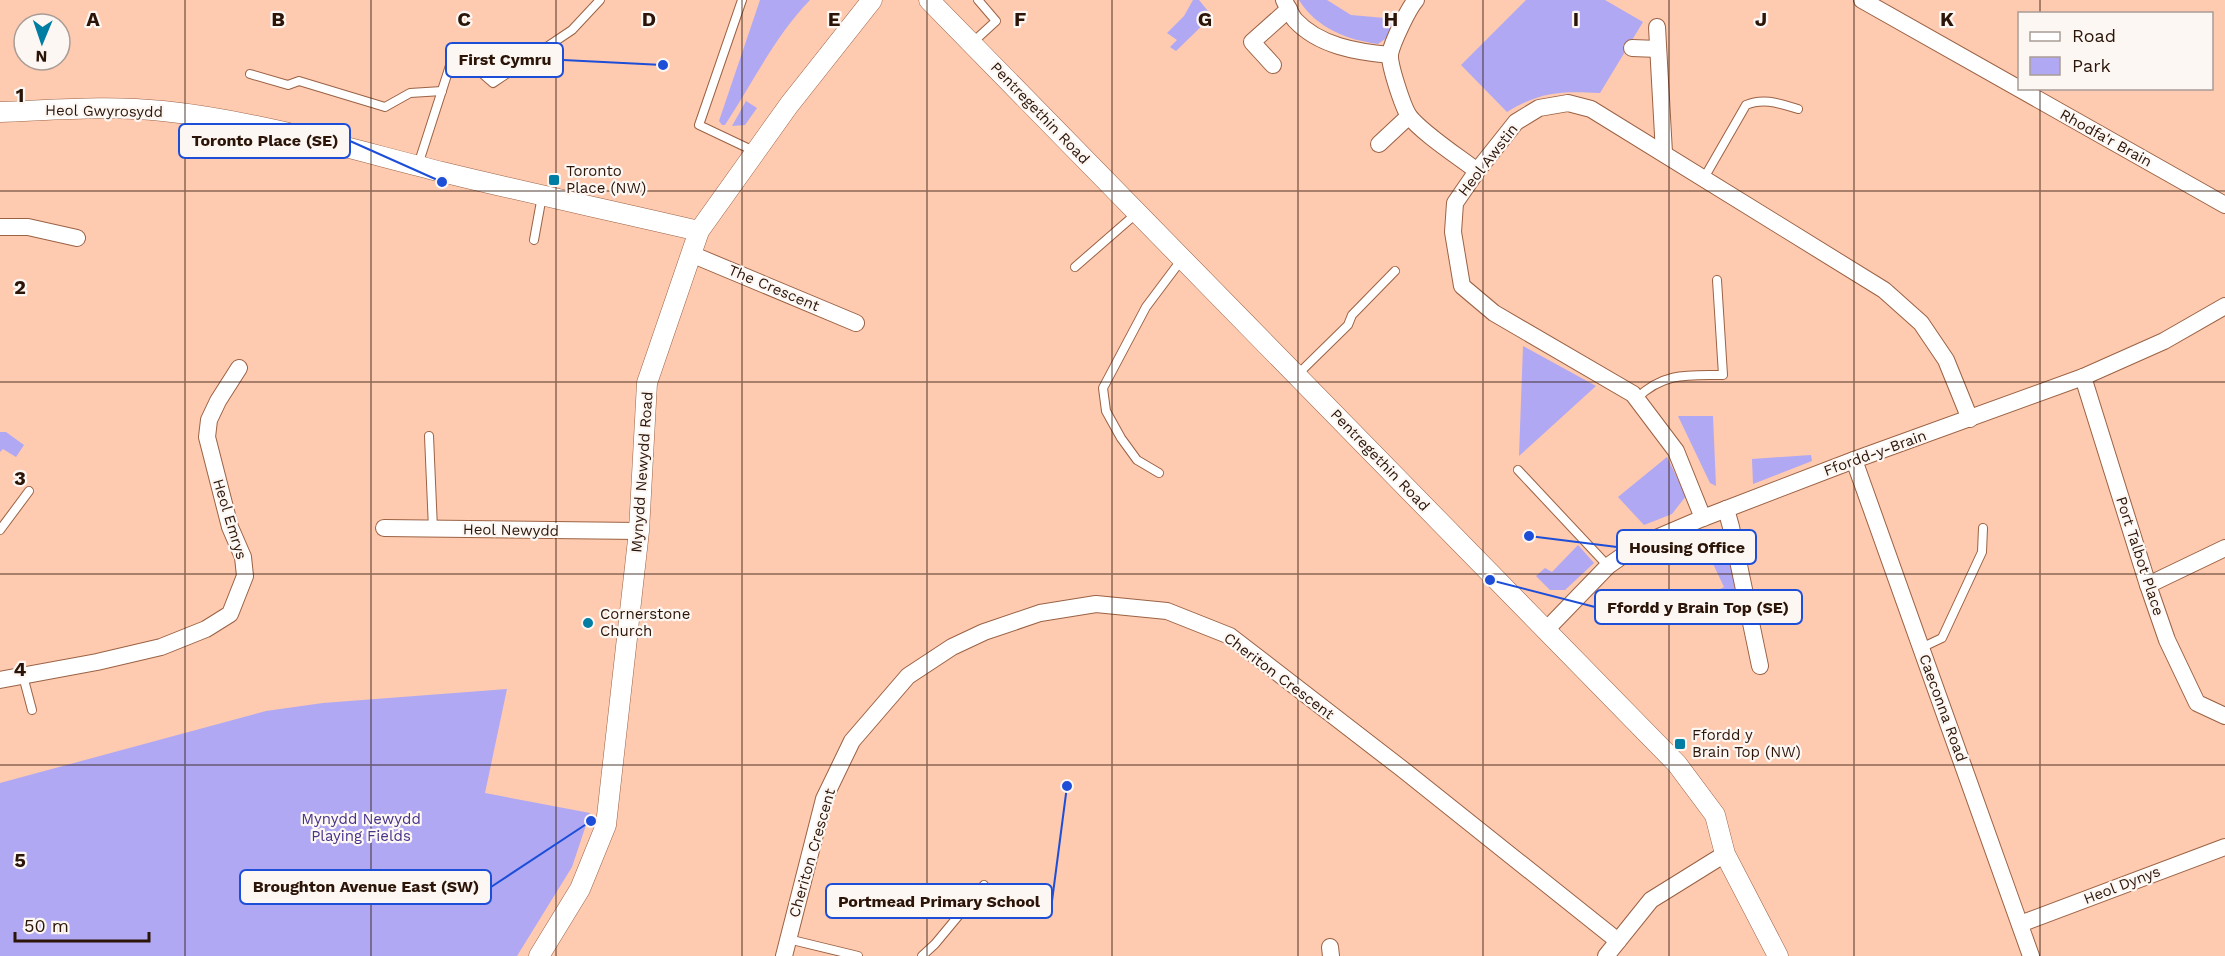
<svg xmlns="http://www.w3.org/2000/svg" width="2225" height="956" font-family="'Work Sans',sans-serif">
  <rect width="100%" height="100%" fill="#fecab0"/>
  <g fill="#b0a8f3">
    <path d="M760,0h50c-35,36 -58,84 -85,125h-3l-3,-4z"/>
    <path d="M1193,0h6l13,16 -36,35 -6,-4 7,-7 -10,-7 17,-17z"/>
    <path d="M1299,0h28l24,15 45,4 -7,17 -11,8c-30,-4 -62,-16 -79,-44z"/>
    <path d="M1526,0h79l38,22 -43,71c-38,-2 -59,-2 -93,19l-46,-47z"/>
    <path d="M746,101l11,7 -12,17 -13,1z"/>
    <path d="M1523,346l73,40 -77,70z"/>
    <path d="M1713,416l3,70 -6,-3 -32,-67z"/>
    <path d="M0,432h6l18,13 -8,12 -13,-8 -3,3z"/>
    <path d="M1811,455l1,6 -59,23 -1,-25z"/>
    <path d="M1667,457l19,39 -14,18 -28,11 -26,-28z"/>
    <path d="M1711,536l19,6 12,65 -7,8 -27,8 -9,-23 25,-13 -18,-38 -18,7 -5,-10z"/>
    <path d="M1578,545l16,18 -29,27h-15l-14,-14 9,-8 7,4z"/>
    <path d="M507,689l-22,104 105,20 -18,54 -55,89h-517v-173l266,-72 57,-8z"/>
  </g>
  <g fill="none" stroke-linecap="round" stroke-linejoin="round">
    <defs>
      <g id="service">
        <path d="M742,0l-43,125 57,27"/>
        <path d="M972,43l24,-22 -18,-21"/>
        <path d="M250,74l38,11 11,-4 86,26 25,-14 32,-2"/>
        <path d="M418,165l37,-115 38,33 79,-53 28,-30"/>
        <path d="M1704,178l42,-73c18,-8 35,-1 52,4"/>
        <path d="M534,240l8,-44"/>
        <path d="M1075,267l62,-54"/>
        <path d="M1297,375l51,-50 4,-10 43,-44"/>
        <path d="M1637,398c27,-26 51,-23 86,-23l-6,-95"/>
        <path d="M429,436l4,93"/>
        <path d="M1518,470l90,96"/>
        <path d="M1159,473l-22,-13 -16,-22 -15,-27 -3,-23 43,-81 36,-48"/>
        <path d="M0,530l29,-39"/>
        <path d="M1921,648l21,-10 40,-86 1,-24"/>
        <path d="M23,676l9,34"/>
        <path d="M788,939l70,17"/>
        <path d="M922,956l13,-12 49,-59"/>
      </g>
      <g id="minor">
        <path d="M1284,0c3,6 7,15 11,20 24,26 62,32 95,35"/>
        <path d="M1416,0c-8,9 -24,43 -26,54 -1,11 13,53 19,62 13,17 50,41 68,55"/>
        <path d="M1862,0l363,205"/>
        <path d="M1657,27l7,126"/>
        <path d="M1632,48l26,1"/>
        <path d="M1273,65l-21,-23 37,-33"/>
        <path d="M1379,144l30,-28"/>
        <path d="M0,227h28l49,11"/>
        <path d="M691,254l165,69"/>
        <path d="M2083,377l65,208 19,55 30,63 28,13"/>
        <path d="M1854,460l177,496"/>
        <path d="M1726,509l5,18 29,139"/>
        <path d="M1703,518l-27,-67 -43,-57 -139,-81 -32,-27 -9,-54 2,-29 22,-32 39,-49 23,-14 29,-5 23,6 293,181 37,33 25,37 24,59"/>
        <path d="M384,528l255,3"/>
        <path d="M2148,585l77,-37"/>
        <path d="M1546,630l62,-64 27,-19 68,-29 151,-58 229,-83 81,-36 61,-35"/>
        <path d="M0,680l97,-18 64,-15 45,-18 24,-15 15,-38 -2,-19 -13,-30 -23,-90 2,-17 9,-19 21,-33"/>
        <path d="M2020,924l205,-77"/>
        <path d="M1330,947l1,9"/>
        <path d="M784,956l40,-157 28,-58 56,-65 44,-29 32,-15 56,-19 56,-9 71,7 63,25 171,132 217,173"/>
        <path d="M1606,956l45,-56 74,-46"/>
      </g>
      <g id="tertiary">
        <path d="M929,0l748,764 38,51 10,39 53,102"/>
        <path d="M0,112c54,-2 109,-7 163,-1 95,10 187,38 279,61 86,21 172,39 257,59"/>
        <path d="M539,956l41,-67 26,-64 33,-294 8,-148 52,-152 90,-126 83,-105"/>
      </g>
    </defs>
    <use href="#service" stroke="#9b6244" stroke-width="10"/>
    <use href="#minor" stroke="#9b6244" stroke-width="18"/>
    <use href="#tertiary" stroke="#9b6244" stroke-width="21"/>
    <use href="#service" stroke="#fff" stroke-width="8"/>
    <use href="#minor" stroke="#fff" stroke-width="16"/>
    <use href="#tertiary" stroke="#fff" stroke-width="20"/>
  </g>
  <path fill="none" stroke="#2b1408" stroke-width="1.5" stroke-opacity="0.55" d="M185,0v956M371,0v956M556,0v956M742,0v956M927,0v956M1112,0v956M1298,0v956M1483,0v956M1669,0v956M1854,0v956M2040,0v14M2040,88v868M0,191h2225M0,382h2225M0,574h2225M0,765h2225"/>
  <g fill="#007da3" stroke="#fdf7f3" stroke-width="2">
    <rect x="548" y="174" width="12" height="12" rx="3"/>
    <circle cx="588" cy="623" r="6"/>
    <rect x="1674" y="738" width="12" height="12" rx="3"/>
  </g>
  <g text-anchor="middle" stroke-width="4.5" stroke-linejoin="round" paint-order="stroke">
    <g font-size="15" fill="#2b1408" stroke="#fdf7f3">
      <text transform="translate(104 111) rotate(1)" y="5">Heol Gwyrosydd</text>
      <text transform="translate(1040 113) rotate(46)" y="5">Pentregethin Road</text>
      <text transform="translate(2106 138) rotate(29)" y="5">Rhodfa'r Brain</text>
      <text transform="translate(1488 160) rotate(-52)" y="5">Heol Awstin</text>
      <text transform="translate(774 288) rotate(23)" y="5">The Crescent</text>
      <text transform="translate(1875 453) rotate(-20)" y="5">Ffordd-y-Brain</text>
      <text transform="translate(1380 460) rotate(46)" y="5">Pentregethin Road</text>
      <text transform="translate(642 472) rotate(-86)" y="5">Mynydd Newydd Road</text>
      <text transform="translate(230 519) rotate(73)" y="5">Heol Emrys</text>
      <text transform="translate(511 530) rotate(1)" y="5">Heol Newydd</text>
      <text transform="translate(2140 556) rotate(72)" y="5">Port Talbot Place</text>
      <text transform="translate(1279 676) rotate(37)" y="5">Cheriton Crescent</text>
      <text transform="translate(1943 708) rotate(70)" y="5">Caeconna Road</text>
      <text transform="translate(812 853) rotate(-74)" y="5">Cheriton Crescent</text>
      <text transform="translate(2122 885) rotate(-21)" y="5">Heol Dynys</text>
    </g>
    <g font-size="15" fill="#2b1408" stroke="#fdf7f3" text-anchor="start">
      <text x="566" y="176">Toronto<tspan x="566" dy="17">Place (NW)</tspan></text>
      <text x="600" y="619">Cornerstone<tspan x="600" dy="17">Church</tspan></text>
      <text x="1692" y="740">Ffordd y<tspan x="1692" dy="17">Brain Top (NW)</tspan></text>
    </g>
    <g font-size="15" fill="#46338a" stroke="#fdf7f3">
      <text x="361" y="824">Mynydd Newydd<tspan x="361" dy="17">Playing Fields</tspan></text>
    </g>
  </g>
  <g font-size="20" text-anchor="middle" font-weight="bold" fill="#2b1408" stroke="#fdf7f3" stroke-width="4.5" stroke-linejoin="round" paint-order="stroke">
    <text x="93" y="26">A</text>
    <text x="278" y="26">B</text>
    <text x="464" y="26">C</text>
    <text x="649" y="26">D</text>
    <text x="834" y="26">E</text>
    <text x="1020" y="26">F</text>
    <text x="1205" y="26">G</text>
    <text x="1391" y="26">H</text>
    <text x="1576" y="26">I</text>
    <text x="1761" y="26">J</text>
    <text x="1947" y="26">K</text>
    <text x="20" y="102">1</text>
    <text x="20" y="294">2</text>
    <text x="20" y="485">3</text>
    <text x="20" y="676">4</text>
    <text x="20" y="867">5</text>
  </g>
  <path fill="none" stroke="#1d4ed8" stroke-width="2" d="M663 65L563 60M442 182L350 141M1529 536L1617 547M1490 580L1595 607M591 821L491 887M1067 786L1052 901"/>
  <g fill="#1d4ed8" stroke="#fdf7f3" stroke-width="2">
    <circle cx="663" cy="65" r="6"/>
    <circle cx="442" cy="182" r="6"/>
    <circle cx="1529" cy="536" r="6"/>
    <circle cx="1490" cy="580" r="6"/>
    <circle cx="591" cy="821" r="6"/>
    <circle cx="1067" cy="786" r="6"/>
  </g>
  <g fill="#fdf7f3" stroke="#1d4ed8" stroke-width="2">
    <rect x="446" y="43" width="117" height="34" rx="6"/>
    <rect x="179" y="124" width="171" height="34" rx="6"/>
    <rect x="1617" y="530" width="139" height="34" rx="6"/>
    <rect x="1595" y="590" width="207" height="34" rx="6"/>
    <rect x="240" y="870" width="251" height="34" rx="6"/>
    <rect x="826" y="884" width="226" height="34" rx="6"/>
  </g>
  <g font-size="16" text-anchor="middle" font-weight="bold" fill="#2b1408">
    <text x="505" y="65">First Cymru</text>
    <text x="265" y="146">Toronto Place (SE)</text>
    <text x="1687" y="553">Housing Office</text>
    <text x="1698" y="613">Ffordd y Brain Top (SE)</text>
    <text x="366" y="892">Broughton Avenue East (SW)</text>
    <text x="939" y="907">Portmead Primary School</text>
  </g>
  <rect x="2018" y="12" width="195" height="78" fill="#fdf7f3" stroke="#a99c95" stroke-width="1.5"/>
  <rect x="2030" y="32" width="30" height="9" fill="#ffffff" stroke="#a99c95" stroke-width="1.5"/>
  <text x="2072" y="42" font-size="18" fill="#2b1408">Road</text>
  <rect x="2030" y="57" width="30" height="18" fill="#b0a8f3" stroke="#a99c95" stroke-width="1.5"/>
  <text x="2072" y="72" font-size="18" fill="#2b1408">Park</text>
  <g transform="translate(42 42) rotate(182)"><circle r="28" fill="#fdf7f3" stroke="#a99c95" stroke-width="1.5"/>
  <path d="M0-4.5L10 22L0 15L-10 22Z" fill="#007da3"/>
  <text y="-9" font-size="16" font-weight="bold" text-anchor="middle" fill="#2b1408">N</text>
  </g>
  <path d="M15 932v9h134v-9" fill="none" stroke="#2b1408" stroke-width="3"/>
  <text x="24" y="932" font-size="18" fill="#2b1408" stroke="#fdf7f3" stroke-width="4.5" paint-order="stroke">50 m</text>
</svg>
